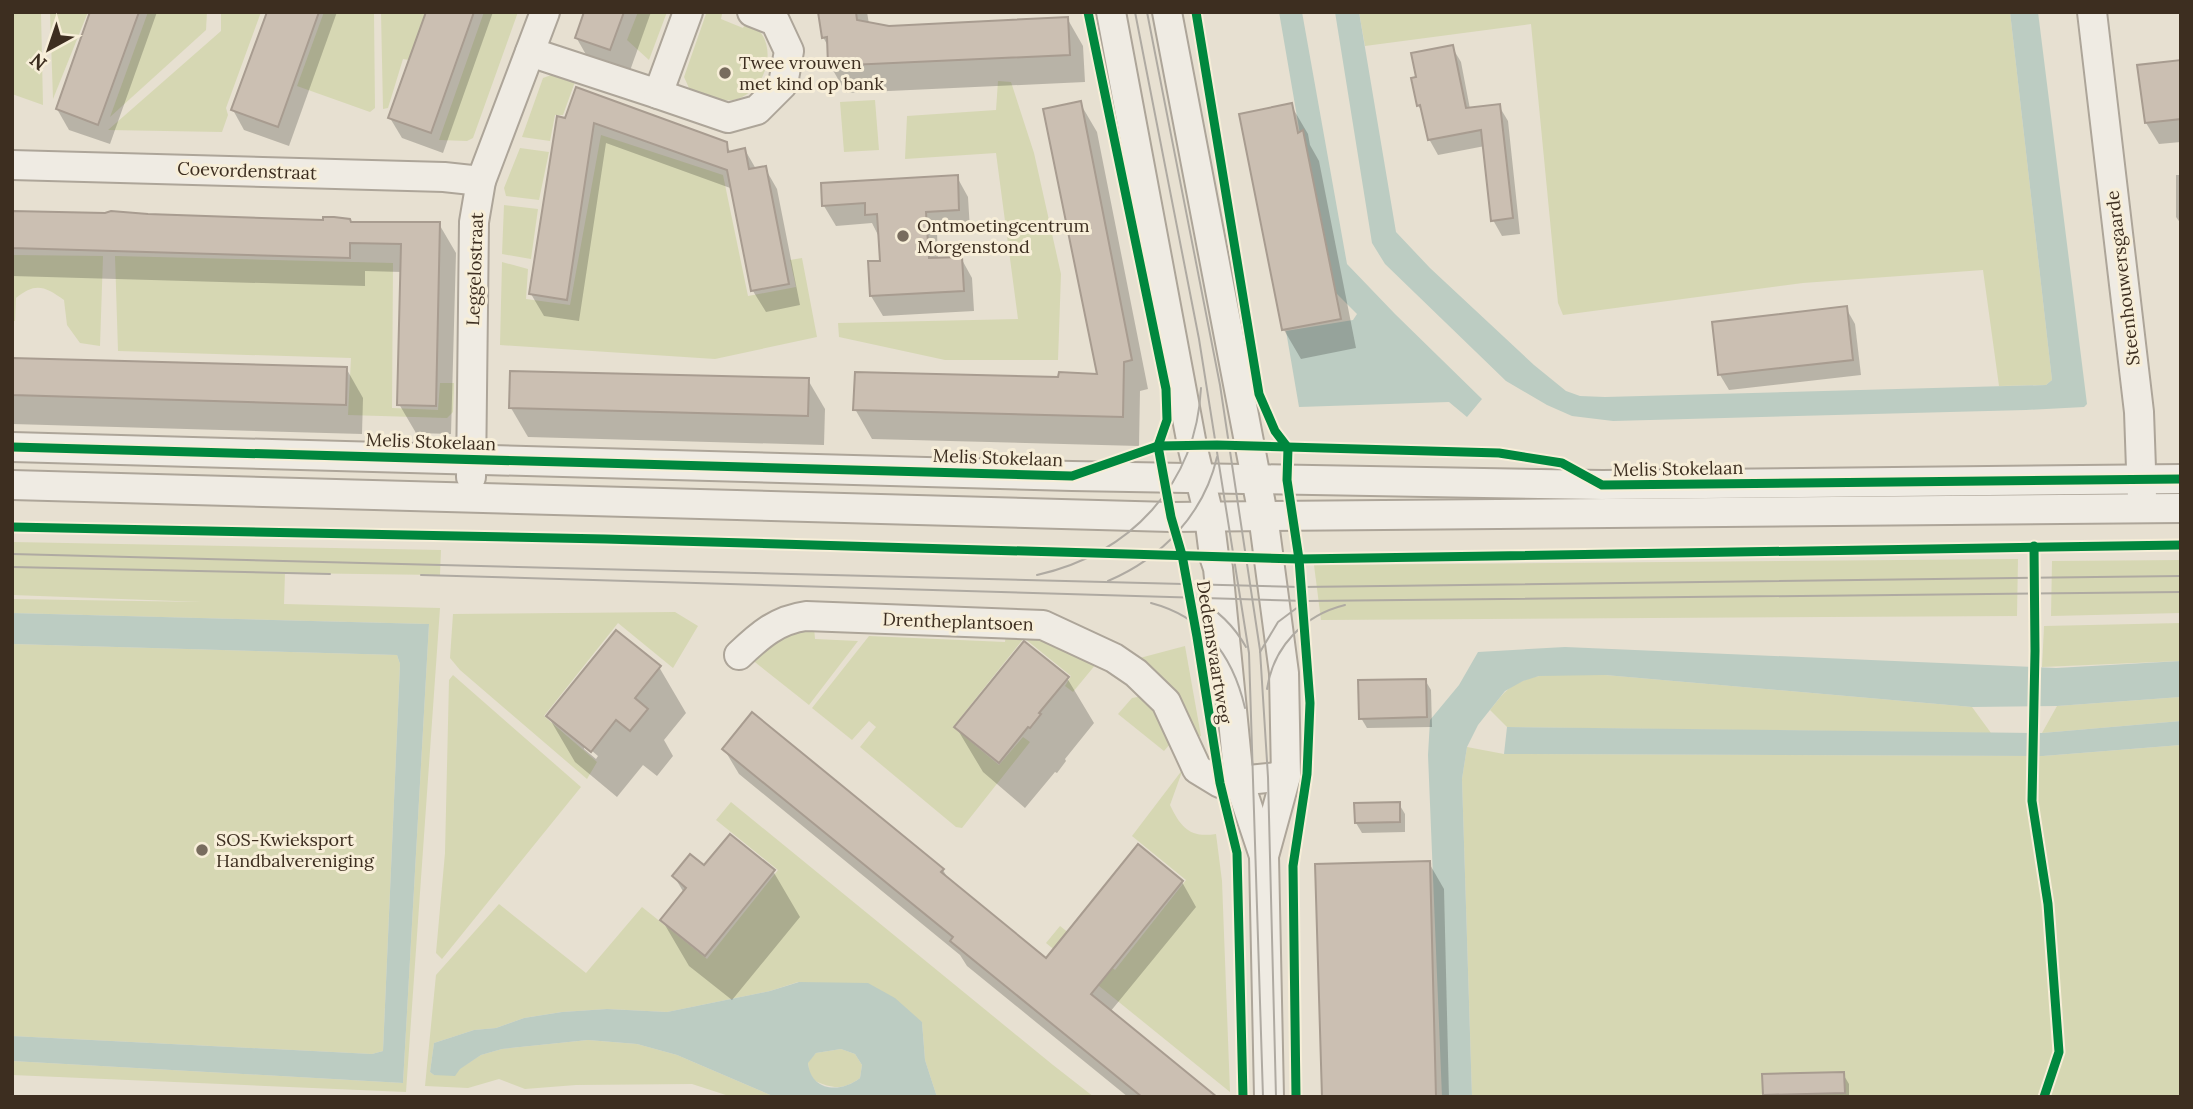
<svg xmlns="http://www.w3.org/2000/svg" width="2193" height="1109" font-family="Lora,serif">
  <rect width="100%" height="100%" fill="#e7e0d1"/>
  <g fill="#d6d7b3">
    <path d="M12,12h29l2,93 -31,-11z"/>
    <path d="M50,12h38l-35,87z"/>
    <path d="M148,12h59l-1,18 -96,87z"/>
    <path d="M221,12h40l-35,96 2,7 -6,17 -114,-2 113,-99z"/>
    <path d="M324,12h50l1,96 -5,4 -73,-26z"/>
    <path d="M381,12h45l-17,48 -6,-1 -15,49 -5,1z"/>
    <path d="M484,12h34l-45,126 -6,3 -28,-1z"/>
    <path d="M638,12h29l-18,48 -22,-20z"/>
    <path d="M1359,12h651l42,368 -6,5 -47,1 -16,-116 -180,13 -240,32 -5,-12 -27,-279 -166,22z"/>
    <path d="M706,14h16l-1,5 22,9 4,-7c33,16 24,67 -10,78 -15,5 -34,-6 -48,-11l-5,-11z"/>
    <path d="M554,74l22,5 -13,36h-8l-5,26 -28,-4 21,-59z"/>
    <path d="M998,81l13,1 23,71 27,121 -3,86h-113l-106,-23 -1,-14 180,-4 -22,-166 -91,6 2,-43 89,-6z"/>
    <path d="M875,100l4,50 -35,2 -4,-50z"/>
    <path d="M601,135l122,40 25,121 48,-9 -6,-27 12,-2 15,79 -102,22 -215,-14 2,-83 26,7 -2,30 44,6z"/>
    <path d="M520,148l29,4 -10,48 -33,-4 -2,-8z"/>
    <path d="M504,205l34,4 -7,50 -29,-5z"/>
    <path d="M12,255l91,1 -3,90 -20,-3 -13,-18 -3,-25c-19,-14 -29,-18 -48,-2l-1,23h-3z"/>
    <path d="M115,256l278,7 -1,145 46,2 2,-27h14l-1,29 -6,6 -99,-3 3,-57 -233,-7z"/>
    <path d="M12,542l429,8 -1,25 -155,-2 -1,31 156,4 -34,484 -394,-17v-14l391,22 26,-459 -417,-11v-14l191,3 -191,-7z"/>
    <path d="M2018,559l-1,57 -696,4 -7,-55z"/>
    <path d="M2181,560v53l-130,3 1,-55z"/>
    <path d="M675,612l23,14 -25,42 -55,-45 -74,93 53,46 -10,17 -127,-109 -10,-12 3,-44z"/>
    <path d="M2181,623v38l-139,6 2,-41z"/>
    <path d="M814,627l1,12 43,2 -49,64 -58,-46 34,-25z"/>
    <path d="M1006,632l42,7 53,19 -28,34 -8,-6 6,-10 -47,-38 -71,89 46,38 24,-28 7,5 -68,86 -6,-1 -96,-80 16,-20 -7,-6 -17,19 -40,-32 57,-72 136,6z"/>
    <path d="M12,644l385,11 3,9 -17,387 -11,3 -360,-18z"/>
    <path d="M1185,646l16,90 -6,2 -59,-79z"/>
    <path d="M453,675l128,112 -139,172 -6,-6 9,-100 4,-173z"/>
    <path d="M1605,675l367,32 19,26 -484,-6 -17,-17c5,-6 9,-12 14,-17 25,-25 69,-18 101,-18z"/>
    <path d="M1143,696l9,5 23,37 -11,13 -46,-37 14,-16z"/>
    <path d="M2181,697v24l-139,12 15,-27z"/>
    <path d="M2181,745v352h-709l-10,-318 5,-32 37,7 539,2z"/>
    <path d="M1183,769l-13,36c11,23 20,33 46,29l6,47 8,211 -184,-149 14,-17 55,44 71,-90 -54,-44z"/>
    <path d="M731,802l322,263 41,32h-157l-12,-37 -3,-38 -124,-40 -28,9 -103,21 -60,-3 -45,3 -38,6 -28,10 -22,2 -40,13 -4,29 4,3 25,-6 22,-14 21,-6 86,-9 49,4 40,11 98,42h-43l-40,-13 -116,1 -51,4 -26,-10 -31,9 -43,-2 11,-111 63,-71 87,69 56,-66 65,52 71,-89 -62,-50z"/>
    <path d="M841,1049l14,5 7,11 -2,13c-16,12 -27,11 -45,3l-6,-9 -1,-10 8,-9z"/>
  </g>
  <g fill="#bcccc2" fill-rule="evenodd">
    <path d="M1279,12h23l45,252 48,50 87,85 -15,18 -18,-15 -150,5 -13,-76 67,-11 4,-6 -27,-27 -9,-31z"/>
    <path d="M1335,12h24l37,220 34,36 104,97 32,26 14,5 25,1 441,-12 6,-5 -42,-368h28l49,392 -3,3 -58,3 -413,11 -41,-5 -25,-11 -41,-24 -121,-117 -13,-21z"/>
    <path d="M12,613l417,11 -26,459 -391,-22v-25l360,18 11,-3 17,-387 -3,-9 -385,-11z"/>
    <path d="M1565,647l491,21 125,-7v36l-124,9 -85,1 -367,-32 -66,1 -16,5 -18,10 -27,34 -11,22 -5,32 10,318h-30l-14,-342 2,-35 29,-35 19,-33z"/>
    <path d="M2181,721v24l-138,11 -539,-2 3,-27 535,6z"/>
    <path d="M799,982l69,1 27,15 27,24 3,38 12,37h-162l-98,-42 -40,-11 -49,-4 -86,9 -21,6 -21,14 -5,7 -21,-1 -4,-3 4,-29 40,-13 22,-2 28,-10 38,-6 45,-3 60,3 103,-21zM841,1049l14,5 7,11 -2,13c-19,15 -49,14 -52,-15l8,-10z"/>
  </g>
  <g fill="#0003" fill-rule="evenodd">
    <path d="M92,12h65l-47,132 -41,-14 -12,-21z"/>
    <path d="M269,12h68l-48,134 -45,-16 -11,-20z"/>
    <path d="M428,12h65l-50,141 -41,-15 -12,-20z"/>
    <path d="M586,12h65l-24,67 -34,-12 -17,-30z"/>
    <path d="M820,12h47l2,12 20,4 178,-10 16,28 2,36 -239,11 -16,-28 -1,-17 -6,-11z"/>
    <path d="M1452,47l9,15 9,47 29,-3 9,15 12,113 -18,2 -9,-16 -8,-74 -47,9 -9,-16 -5,-24 -6,-10v-27z"/>
    <path d="M2181,62v80l-22,2 -13,-21 -7,-56z"/>
    <path d="M577,90l148,53 6,10 14,-3 11,19 9,-1 12,21 23,116 -34,7 -13,-21 -20,-102 -127,-46 -27,178 -35,-5 -13,-22 35,-174z"/>
    <path d="M1080,103l17,29 51,257 -8,2 -1,55 -267,-7 -17,-30 244,-33z"/>
    <path d="M1291,105l17,29 2,11 9,16 37,187 -55,11 -17,-29 -43,-215z"/>
    <path d="M2176,175h5v49l-5,-7z"/>
    <path d="M957,177l11,20 2,33 -33,2 1,28 23,-2 11,20 2,33 -91,5 -12,-20 11,-33 -4,-28 -6,-12 -36,3 -12,-20z"/>
    <path d="M12,212l99,1 240,10 88,1 17,29 -5,181 -35,-1 -17,-29 3,-132 -37,-1v15l-353,-10z"/>
    <path d="M1846,308l9,16 6,51 -132,15 -9,-15z"/>
    <path d="M12,360l334,8 17,30 -1,36 -350,-10z"/>
    <path d="M808,380l17,29 -1,36 -296,-8 -17,-29z"/>
    <path d="M659,667l27,46 -22,27 9,16 -16,20 -14,-11 -26,32 -42,-35 -27,-46zM584,744l14,12 -2,3 -12,-10z"/>
    <path d="M1067,678l27,45 -29,36 1,2 -9,12 -2,-1 -30,36 -42,-36 -27,-45z"/>
    <path d="M1425,680l6,10 1,37 -65,1 -6,-10z"/>
    <path d="M724,749l219,121 7,12 96,78 136,-78 14,25 -86,105 98,85h-80l-161,-131 -7,-11 -221,-181z"/>
    <path d="M1399,804l6,10v18l-43,1 -6,-10z"/>
    <path d="M1429,863l15,26 5,208h-126z"/>
    <path d="M705,868l68,3 27,46 -68,83 -43,-34 -27,-46 22,-27 -10,-17z"/>
    <path d="M1843,1074l6,10v13h-83l-2,-3z"/>
  </g>
  <g fill="#cbbfb2" stroke="#a89c90" stroke-width="2">
    <path d="M90,12h49l-41,113 -42,-16z"/>
    <path d="M267,12h52l-41,115 -47,-17z"/>
    <path d="M426,12h48l-43,121 -43,-15z"/>
    <path d="M584,12h40l-14,38 -35,-12z"/>
    <path d="M818,12h38l1,8 32,6 179,-9 2,38 -242,11 -1,-29 -5,1z"/>
    <path d="M1453,45l13,63 34,-4 13,114 -22,3 -10,-91 -53,10 -8,-35 -3,1 -6,-28 5,-1 -5,-24z"/>
    <path d="M2181,60v59l-36,4 -8,-58z"/>
    <path d="M576,87l151,55 1,10 17,-4 4,21 17,-3 23,118 -38,7 -24,-121 -133,-47 -27,177 -38,-6 28,-178 8,2z"/>
    <path d="M1081,101l51,259 -8,2 -1,55 -270,-7 2,-38 203,5 1,-5 38,2 -54,-265z"/>
    <path d="M1292,103l6,30 5,-3 38,189 -59,11 -43,-216z"/>
    <path d="M958,175l1,35 -33,2 3,46 33,-1 2,34 -94,5 -2,-35h12l-3,-47 -12,1v-12l-43,3 -1,-23z"/>
    <path d="M12,211l93,2 6,-2 37,3 175,6v-3h11l16,2 1,3h89l-4,184 -39,-1 4,-161 -51,-1v15l-338,-10z"/>
    <path d="M1847,306l6,54 -135,15 -6,-53z"/>
    <path d="M12,358l335,9 -1,38 -334,-10z"/>
    <path d="M510,371l299,7 -1,38 -299,-8z"/>
    <path d="M616,630l45,36 -26,32 13,11 -18,22 -14,-11 -25,32 -45,-36z"/>
    <path d="M1024,641l45,36 -30,36 2,1 -11,14 -2,-1 -29,36 -45,-36z"/>
    <path d="M1426,679l1,38 -68,2 -1,-39z"/>
    <path d="M752,712l192,157 -3,3 105,86 92,-114 45,37 -92,113 126,103h-75l-192,-156 3,-4 -231,-188z"/>
    <path d="M1400,802v20l-45,1 -1,-20z"/>
    <path d="M730,834l45,36 -70,86 -45,-36 26,-32 -14,-12 18,-22 14,11z"/>
    <path d="M1430,861l6,236h-114l-7,-233z"/>
    <path d="M1844,1072l1,21 -82,2 -1,-21z"/>
  </g>
  <g fill="none" stroke-linecap="round" stroke-linejoin="round">
    <defs>
      <g id="minor">
        <path d="M1111,12l81,433 17,71 5,40 4,12 21,213 25,75"/>
        <path d="M1167,12l96,503 21,158 2,103 -22,80 5,241"/>
        <path d="M2092,12l47,400 3,85"/>
        <path d="M530,52l128,42 30,-82"/>
        <path d="M658,94l70,24 29,-8 26,-26 6,-33 -14,-30 -23,-9"/>
        <path d="M12,165l432,12 37,4"/>
        <path d="M12,447l1060,29 530,9 579,-6"/>
        <path d="M471,477l3,-255 7,-41 64,-169"/>
        <path d="M12,485l1159,32 1010,-9"/>
        <path d="M739,655c21,-20 38,-35 67,-39l237,9 71,33 22,15 30,29 31,67 23,14 66,-7"/>
      </g>
    </defs>
    <use href="#minor" stroke="#ada599" stroke-width="32"/>
    <use href="#minor" stroke="#efebe3" stroke-width="28"/>
    <g stroke="#afaaa2" stroke-width="2">
      <path d="M1135,12l64,327 50,314 14,444"/>
      <path d="M1147,12l73,373 40,265 8,127 8,320"/>
      <path d="M12,554l1288,33 881,-11"/>
      <path d="M12,567l318,7"/>
      <path d="M421,575l885,26 875,-9"/>
      <path d="M1037,575c93,-21 159,-90 164,-187"/>
      <path d="M1108,581c54,-23 96,-67 109,-124"/>
      <path d="M1197,599c21,11 37,27 49,48"/>
      <path d="M1151,603c53,14 82,53 94,105"/>
      <path d="M1260,652l18,-30 28,-21"/>
      <path d="M1267,689c6,-42 37,-74 78,-84"/>
    </g>
    <defs>
      <g id="cycleway">
        <path d="M1088,12l78,377 1,31 -9,26 13,71 11,38 15,82 23,146 17,70 6,244"/>
        <path d="M1196,12l63,382 16,37 13,17 -1,32 12,79 11,144 -3,71 -14,92 3,231"/>
        <path d="M12,447l1060,29 86,-30 59,-1 282,8 63,10 40,22 579,-6"/>
        <path d="M12,527l593,12 694,20 882,-14"/>
        <path d="M2034,546l1,105 -3,150 16,103 11,148 -15,45"/>
      </g>
    </defs>
    <use href="#cycleway" stroke="#f7eed8" stroke-width="13"/>
    <use href="#cycleway" stroke="#00873e" stroke-width="9"/>
  </g>
  <g fill="#786c5e" stroke="#f7eed8" stroke-width="2.5">
    <circle cx="725" cy="73" r="7"/>
    <circle cx="903" cy="236" r="7"/>
    <circle cx="202" cy="850" r="7"/>
  </g>
  <g text-anchor="middle" stroke-width="6" stroke-linejoin="round" paint-order="stroke">
    <g font-size="18" fill="#3d2e20" stroke="#f7eed8" text-anchor="start">
      <text x="739" y="69">Twee vrouwen<tspan x="739" dy="21">met kind op bank</tspan></text>
      <text x="917" y="232">Ontmoetingcentrum<tspan x="917" dy="21">Morgenstond</tspan></text>
      <text x="216" y="846">SOS-Kwieksport<tspan x="216" dy="21">Handbalvereniging</tspan></text>
    </g>
    <g font-size="18" fill="#3d2e20" stroke="#f7eed8">
      <text transform="translate(247 171) rotate(2)" y="6">Coevordenstraat</text>
      <text transform="translate(475 269) rotate(-88)" y="6">Leggelostraat</text>
      <text transform="translate(2123 278) rotate(-97)" y="6">Steenhouwersgaarde</text>
      <text transform="translate(431 442) rotate(2)" y="6">Melis Stokelaan</text>
      <text transform="translate(998 458) rotate(2)" y="6">Melis Stokelaan</text>
      <text transform="translate(1678 469) rotate(-1)" y="6">Melis Stokelaan</text>
      <text transform="translate(958 622) rotate(2)" y="6">Drentheplantsoen</text>
      <text transform="translate(1214 652) rotate(81)" y="6">Dedemsvaartweg</text>
    </g>
  </g>
  <rect width="2193" height="1109" fill="none" stroke="#3d2e20" stroke-width="28"/>
  <g transform="translate(49 49) rotate(220)" stroke="#f7eed8" stroke-width="5" paint-order="stroke">
  <path d="M0-5L12 26L0 18L-12 26Z" fill="#3d2e20"/>
  <text y="-10" font-size="19" font-weight="bold" text-anchor="middle" fill="#3d2e20">N</text>
  </g>
</svg>
